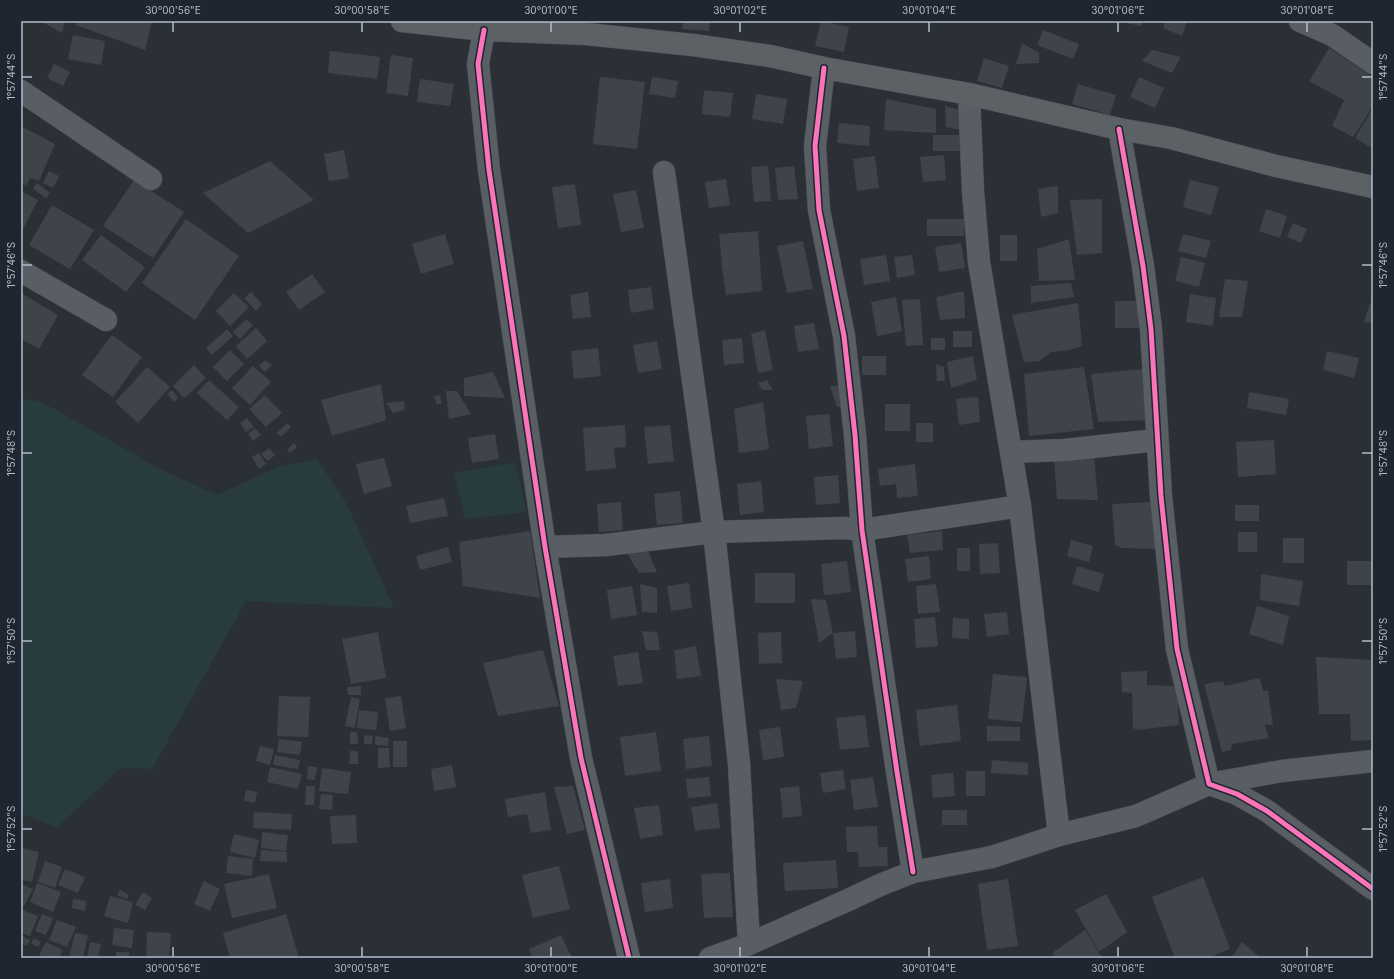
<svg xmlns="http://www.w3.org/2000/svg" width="1394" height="979" font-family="Inter,sans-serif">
  <rect width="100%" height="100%" fill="#2a3036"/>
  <g fill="#283b3d">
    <path d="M21,398l21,4 118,67 57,26 60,-28 40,-8 30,45 47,104 -148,-7 -94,168 -31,-1 -64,59 -36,-13z"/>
    <path d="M515,462l12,50 -62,7 -11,-46z"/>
  </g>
  <g fill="#3f444a">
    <path d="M40,21h25l-3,12z"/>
    <path d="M77,21h75l-7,29 -69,-25z"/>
    <path d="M683,21h27l-1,10 -27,-2z"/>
    <path d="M821,21l28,6 -5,25 -29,-6z"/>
    <path d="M1117,21h26l-2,5z"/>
    <path d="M1166,21h21l-5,15 -19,-8z"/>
    <path d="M1043,30l36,14 -6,15 -36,-14z"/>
    <path d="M73,35l32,6 -4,24 -33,-6z"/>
    <path d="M1022,43l17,10v10l-23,1z"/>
    <path d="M1329,48l44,29 -1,8 1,1v20l-20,31 -21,-11 12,-26 -35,-19z"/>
    <path d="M1152,50l29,7 -9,16 -30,-12z"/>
    <path d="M330,51l50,6 -3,22 -49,-6z"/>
    <path d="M391,55l22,3 -5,38 -22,-3z"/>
    <path d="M984,58l25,8 -7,22 -25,-7z"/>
    <path d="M54,64l16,8 -7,14 -16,-8z"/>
    <path d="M600,77l45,5 -8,67 -44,-5z"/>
    <path d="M652,77l26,4 -3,17 -26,-4z"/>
    <path d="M1139,77l25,11 -9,20 -25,-11z"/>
    <path d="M420,79l34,5 -4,22 -33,-4z"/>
    <path d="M1078,84l38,11 -6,20 -38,-11z"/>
    <path d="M704,90l29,3 -3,24 -28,-3z"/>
    <path d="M756,94l31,5 -4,25 -31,-5z"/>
    <path d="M886,99l50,10v24l-52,-3z"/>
    <path d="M945,106l22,6 -1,19 -20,-4z"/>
    <path d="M1373,108v41l-18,-11z"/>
    <path d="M839,123l31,3 -1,20 -32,-3z"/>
    <path d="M21,126l34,18 -16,37 -9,-3 -4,8 -5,-4z"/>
    <rect x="933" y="135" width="28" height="16"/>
    <path d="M344,150l5,28 -20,3 -5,-27z"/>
    <path d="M944,155l2,25 -23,2 -3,-25z"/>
    <path d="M875,156l4,32 -22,3 -4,-32z"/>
    <path d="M270,161l44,39 -66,33 -45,-40z"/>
    <path d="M768,166l3,35 -17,1 -3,-35z"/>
    <path d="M794,166l4,33 -20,1 -3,-32z"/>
    <path d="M49,171l10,5 -6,12 -10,-5z"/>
    <path d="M726,179l4,26 -21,3 -4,-26z"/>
    <path d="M134,180l50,32 -31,46 -50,-32z"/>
    <path d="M1190,180l29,7 -8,28 -28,-8z"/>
    <path d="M37,183l13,10 -4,5 -13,-9z"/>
    <path d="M575,184l6,41 -23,3 -6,-41z"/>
    <path d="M1058,186v27l-17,4 -3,-28z"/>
    <path d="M636,190l8,38 -23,4 -8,-38z"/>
    <path d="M21,191l17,9 -17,33z"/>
    <path d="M1102,199v54l-25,2 -7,-55z"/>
    <path d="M52,205l42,25 -24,39 -41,-24z"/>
    <path d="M1266,209l21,7 -7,22 -21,-7z"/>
    <path d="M186,219l53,37 -44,64 -53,-37z"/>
    <rect x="927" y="219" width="37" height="17"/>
    <path d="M1293,223l14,6 -6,14 -14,-6z"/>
    <path d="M758,231l4,60 -36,4 -4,-29 -3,-32z"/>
    <path d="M445,234l9,30 -33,10 -9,-30z"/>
    <path d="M1183,234l28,7 -5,17 -28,-7z"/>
    <path d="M101,235l44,32 -19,25 -44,-32z"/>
    <rect x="1000" y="235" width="17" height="26"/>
    <path d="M1069,239l6,41 -36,1 -2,-32z"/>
    <path d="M803,241l10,48 -26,4 -10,-47z"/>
    <path d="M961,243l4,25 -26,4 -4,-25z"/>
    <path d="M886,255l4,26 -26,4 -4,-26z"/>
    <path d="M912,255l3,20 -18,3 -3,-21z"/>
    <path d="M1181,257l24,6 -6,24 -24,-6z"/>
    <path d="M312,274l13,18 -26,18 -13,-18z"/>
    <path d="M1225,279l23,2 -6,36h-23z"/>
    <path d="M1071,283l3,14 -43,6v-17z"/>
    <path d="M651,287l3,22 -23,4 -3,-23z"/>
    <path d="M964,291l1,27 -25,2 -4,-23z"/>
    <path d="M251,292l11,12 -6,7 -12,-13z"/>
    <path d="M588,292l3,25 -18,2 -3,-24z"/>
    <path d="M21,293l37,22 -19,34 -18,-10z"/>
    <path d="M234,293l15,14 -19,19 -14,-15z"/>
    <path d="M1190,294l26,4 -3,28 -27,-4z"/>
    <path d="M896,297l6,34 -25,5 -6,-34z"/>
    <path d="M920,299l3,46 -17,1 -4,-46z"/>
    <rect x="1115" y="301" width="25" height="27"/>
    <path d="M1078,303l4,43 -13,4 -18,2 -12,9 -15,1 -12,-47z"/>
    <path d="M1370,303l3,1v19l-9,-1z"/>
    <path d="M246,319l7,6 -13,14 -7,-7z"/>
    <path d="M814,323l5,26 -21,3 -4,-26z"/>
    <path d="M256,328l11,13 -20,18 -11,-13z"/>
    <path d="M227,329l6,7 -21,19 -6,-7z"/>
    <path d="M765,330l8,40 -15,3 -7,-39z"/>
    <rect x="953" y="331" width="19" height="16"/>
    <path d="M112,335l30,22 -29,40 -31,-22z"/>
    <path d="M742,338l2,25 -20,2 -2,-25z"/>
    <rect x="931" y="338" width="14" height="12"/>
    <path d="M657,341l5,28 -24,4 -5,-28z"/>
    <path d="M598,348l3,28 -27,3 -3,-28z"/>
    <path d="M230,350l14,14 -17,17 -14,-14z"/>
    <path d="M1327,351l32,7 -5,20 -31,-8z"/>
    <rect x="862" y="356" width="24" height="19"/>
    <path d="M973,356l4,24 -26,8 -4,-26z"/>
    <path d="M265,360l7,5 -7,7 -6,-6z"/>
    <path d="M936,364l8,3 1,14h-8z"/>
    <path d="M194,365l12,13 -22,20 -11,-12z"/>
    <path d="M253,366l18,16 -21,23 -18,-17z"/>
    <path d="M147,367l23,20 -32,36 -23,-21z"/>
    <path d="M1084,367l10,62 -65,7 -5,-62z"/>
    <path d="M1143,369l7,51 -52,2 -7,-48z"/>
    <path d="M493,372l12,26 -41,-2v-18z"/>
    <path d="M209,380l30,27 -12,13 -30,-27z"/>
    <path d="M767,380l6,10h-11l-4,-7z"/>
    <path d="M381,384l5,36 -54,16 -11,-36z"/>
    <path d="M843,385l2,21 -8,1 -7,-21z"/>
    <path d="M172,390l6,8 -4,4 -7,-8z"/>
    <path d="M446,391h11l14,23 -22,5z"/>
    <path d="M1249,392l40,7 -3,16 -39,-7z"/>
    <path d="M265,395l17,18 -16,14 -17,-18z"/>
    <path d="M440,395l2,9h-5l-3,-8z"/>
    <path d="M978,397l2,25 -21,3 -3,-26z"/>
    <path d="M404,401l1,9 -12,3 -7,-10z"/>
    <path d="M763,402l6,47 -30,4 -5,-44z"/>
    <rect x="885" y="404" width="25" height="27"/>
    <path d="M829,414l4,32 -24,3 -3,-33z"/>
    <path d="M247,418l7,9 -8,5 -6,-9z"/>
    <path d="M287,423l4,4 -10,10 -4,-4z"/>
    <rect x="916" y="423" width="17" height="19"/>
    <path d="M625,425l1,22 -12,1 2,20 -30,3 -3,-43z"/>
    <path d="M670,425l4,36 -26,3 -4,-37z"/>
    <path d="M255,428l6,7 -8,6 -5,-7z"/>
    <path d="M495,434l4,25 -27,4 -4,-25z"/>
    <path d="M1274,440l2,34 -38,3 -2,-35z"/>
    <path d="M294,443l3,4 -7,6 -3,-3z"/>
    <path d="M269,448l6,7 -7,6 -7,-7z"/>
    <path d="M259,453l7,11 -7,5 -7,-12z"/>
    <path d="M1094,456l4,44 -41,-1 -3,-40z"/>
    <path d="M384,458l8,28 -28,8 -8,-30z"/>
    <path d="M915,464l3,32 -21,2 -1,-14 -16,2 -2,-17z"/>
    <path d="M838,475l2,28 -24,2 -2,-28z"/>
    <path d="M761,481l3,31 -24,3 -3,-31z"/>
    <path d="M680,491l3,32 -26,2 -3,-31z"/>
    <path d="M444,498l4,18 -38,7 -4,-17z"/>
    <path d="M621,502l2,28 -24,2 -2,-28z"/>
    <path d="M1152,502l5,47 -35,-1 -7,-3 -3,-41z"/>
    <rect x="1235" y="505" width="24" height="16"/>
    <path d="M530,531l10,67 -77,-12 -4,-44z"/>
    <path d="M942,531l1,19 -33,3 -3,-18z"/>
    <rect x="1238" y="532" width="19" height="20"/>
    <rect x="1283" y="538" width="21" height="25"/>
    <path d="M1071,540l22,6 -4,16 -22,-6z"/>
    <path d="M998,543l2,30 -20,1 -1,-30z"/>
    <path d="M646,546l11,26 -18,1 -13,-21z"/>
    <path d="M448,547l4,15 -32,8 -4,-14z"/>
    <rect x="957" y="548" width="13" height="23"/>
    <path d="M929,556l2,23 -23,3 -3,-23z"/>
    <path d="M847,561l4,31 -27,3 -3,-31z"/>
    <rect x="1347" y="561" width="26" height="24"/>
    <path d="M1077,566l27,8 -5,18 -27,-8z"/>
    <rect x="755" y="573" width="40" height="30"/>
    <path d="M1261,574l42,7 -4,25 -39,-6z"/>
    <path d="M689,583l3,25 -21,3 -4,-25z"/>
    <path d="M640,584l17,4v25l-15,-1z"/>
    <path d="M936,584l4,28 -22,2 -2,-28z"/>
    <path d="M632,586l5,29 -26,4 -4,-29z"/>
    <path d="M811,599l15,1 7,33 -14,10z"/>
    <path d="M1257,606l32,10 -6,29 -34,-11z"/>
    <path d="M1007,612l2,22 -22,3 -3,-23z"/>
    <path d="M935,617l3,29 -22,2 -2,-29z"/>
    <path d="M953,618l16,1v20l-17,-1z"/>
    <path d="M642,631l15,1 3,18h-14z"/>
    <path d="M855,631l2,26 -21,2 -3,-26z"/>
    <path d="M378,632l8,46 -35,6 -9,-45z"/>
    <path d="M781,632l1,31 -23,1 -1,-31z"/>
    <path d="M696,646l5,30 -24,3 -3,-29z"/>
    <path d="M543,650l16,56 -61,10 -15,-53z"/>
    <path d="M638,652l5,31 -25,3 -5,-30z"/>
    <path d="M1316,657l57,3v80l-22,1 -1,-27h-31z"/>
    <path d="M1147,671v14l30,1 2,39 -42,5 -4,-2 -1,-35 -10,-1 -1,-20z"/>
    <path d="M993,674l34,3 -5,45 -34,-3z"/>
    <path d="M1260,678l3,13h5l5,34h-8l4,13 -37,6 -1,6 -9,2 -18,-68 19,-3 2,5z"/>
    <path d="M776,679l27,2 -7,27 -15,2z"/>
    <path d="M361,686v9h-13l-1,-8z"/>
    <path d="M279,696l31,1 -2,40 -31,-1z"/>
    <path d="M401,696l5,32 -16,3 -5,-33z"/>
    <path d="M351,697l9,2 -5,29 -10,-2z"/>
    <path d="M957,705l4,36 -41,5 -4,-36z"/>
    <path d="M359,710l19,2 -2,18 -19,-2z"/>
    <path d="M865,715l4,32 -29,3 -4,-32z"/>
    <path d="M987,726l33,1v14h-33z"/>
    <path d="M780,727l4,30 -21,3 -4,-30z"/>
    <path d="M350,732h7l1,12h-8z"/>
    <path d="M656,732l5,39 -36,5 -5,-39z"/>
    <path d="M364,735l9,1 -1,8h-8z"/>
    <path d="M375,736l14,2 -1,8 -13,-1z"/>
    <path d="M709,736l3,30 -26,3 -3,-30z"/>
    <path d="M279,739l23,3 -2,13 -23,-3z"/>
    <rect x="393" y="741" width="14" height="26"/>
    <path d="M260,746l14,3 -4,16 -14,-4z"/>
    <path d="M378,748h11l1,19 -12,1z"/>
    <path d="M350,751h8v13h-9z"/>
    <path d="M275,755l25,5 -2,9 -25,-4z"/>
    <path d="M992,760l36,3v12l-37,-2z"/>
    <path d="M452,765l4,22 -22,4 -3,-22z"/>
    <path d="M308,766l9,1 -2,13 -8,-1z"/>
    <path d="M270,767l32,7 -4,15 -31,-7z"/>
    <path d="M322,768l29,4 -3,22 -29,-3z"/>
    <path d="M843,770l3,19 -23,4 -3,-20z"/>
    <rect x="966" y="771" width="19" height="25"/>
    <path d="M953,773l2,23 -22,2 -2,-23z"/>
    <path d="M709,777l2,19 -23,2 -2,-19z"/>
    <path d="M873,777l5,30 -24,3 -4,-30z"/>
    <path d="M306,786h9l-1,19h-9z"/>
    <path d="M573,786l12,44 -18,4 -13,-47z"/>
    <path d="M799,786l3,30 -19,2 -3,-30z"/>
    <path d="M246,790l11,2 -2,11 -11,-2z"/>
    <path d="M545,792l6,38 -20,3 -4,-19 -19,3 -3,-18z"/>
    <path d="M321,794l12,1 -1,15 -13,-1z"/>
    <path d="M717,803l3,25 -25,3 -4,-24z"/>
    <path d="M659,805l4,30 -23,4 -6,-31z"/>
    <rect x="942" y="810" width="25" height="15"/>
    <path d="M254,812l38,2 -1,16 -38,-2z"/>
    <path d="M356,815l1,28 -25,1 -2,-28z"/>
    <path d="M877,826l1,21h9l1,19 -29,1 -1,-15h-11l-1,-25z"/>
    <path d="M262,832l26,3 -2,16 -25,-3z"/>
    <path d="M234,834l25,6 -4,18 -25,-6z"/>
    <path d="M22,848l17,4 -7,30 -11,-2v-25z"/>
    <path d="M261,850l26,2v10l-27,-1z"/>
    <path d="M228,856l25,3 -1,17 -26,-3z"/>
    <path d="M836,860l2,28 -53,3 -2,-28z"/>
    <path d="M45,861l17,6 -7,21 -17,-6z"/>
    <path d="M559,866l11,43 -37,9 -11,-43z"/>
    <path d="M65,869l20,8 -7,16 -20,-8z"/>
    <path d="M730,873l3,44 -29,1 -3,-44z"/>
    <path d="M269,874l8,34 -45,10 -8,-34z"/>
    <path d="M1203,877l27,72 -23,9h-32l-23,-61z"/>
    <path d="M670,879l3,29 -28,4 -4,-29z"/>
    <path d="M1008,879l10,67 -31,4 -9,-66z"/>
    <path d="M204,881l16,8 -10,22 -16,-7z"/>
    <path d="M37,883l24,9 -8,20 -23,-10z"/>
    <path d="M21,884l12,5 -9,17 -3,-1z"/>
    <path d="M120,890l9,5 -2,4 -10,-4z"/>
    <path d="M143,892l9,6 -7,12 -10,-5z"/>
    <path d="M1106,894l21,38 -28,20 -24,-42z"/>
    <path d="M110,896l23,6 -5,21 -24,-7z"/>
    <path d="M73,899l13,2 -1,10 -13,-3z"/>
    <path d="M21,909l17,7 -8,20 -9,-3z"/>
    <path d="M42,914l11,4 -7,17 -11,-4z"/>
    <path d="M286,914l13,44h-69l-7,-25z"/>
    <path d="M57,920l19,7 -9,20 -18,-7z"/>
    <path d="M114,928l20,2 -2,18 -20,-3z"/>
    <path d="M1085,930l17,28h-46l-4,-5z"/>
    <path d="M147,932l24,1 -2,25h-23z"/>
    <path d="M75,933l13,2 -5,23h-14z"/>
    <path d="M561,935l11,23h-39l-4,-9z"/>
    <path d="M21,936l9,4 -3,6 -6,-3z"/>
    <path d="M34,938l7,4 -3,5 -7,-4z"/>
    <path d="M46,942l17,8 -4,8h-14l-6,-3z"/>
    <path d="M90,942l11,2 -3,14h-11z"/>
    <path d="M1242,942l19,16h-30z"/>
    <rect x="116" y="952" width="13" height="6"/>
  </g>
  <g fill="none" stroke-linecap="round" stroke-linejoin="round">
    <defs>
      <g id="minor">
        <path d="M1300,21l32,14 41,28"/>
        <path d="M484,30l-6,34 11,106 56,377 36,211 48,200"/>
        <path d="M824,68l-9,78 4,64 25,126 11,99 7,95 35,242 16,100"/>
        <path d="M21,91l130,88"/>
        <path d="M969,94l4,97 6,71 41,244 39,329"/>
        <path d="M1119,129l24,137 8,63 10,167 16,153 32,135 28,10 30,17 106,78"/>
        <path d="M664,172l50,360 25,232 10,180"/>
        <path d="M21,271l85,49"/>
        <path d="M1012,452l53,-2 92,-10"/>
        <path d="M545,547l61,-2 108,-13 130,-4 18,2 158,-24"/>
        <path d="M710,958l39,-14 97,-43 34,-16 33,-13 79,-15 67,-22 77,-19 73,-32 73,-13 91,-10"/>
      </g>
      <path id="major" d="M402,21l82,9 102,4 107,11 77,11 54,12 145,26 150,35 52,9 105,28 97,21"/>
    </defs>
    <use href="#minor" stroke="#484c51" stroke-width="23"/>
    <use href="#major" stroke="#484c53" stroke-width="23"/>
    <use href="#minor" stroke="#595e65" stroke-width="22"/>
    <use href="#major" stroke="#5c6166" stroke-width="22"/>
    <defs>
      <g id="cycleway">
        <path d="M484,30l-6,34 11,106 56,377 36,211 48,200"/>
        <path d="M824,68l-9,78 4,64 25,126 11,99 7,95 35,242 16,100"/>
        <path d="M1119,129l24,137 8,63 10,167 16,153 32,135 28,10 30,17 106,78"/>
      </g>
    </defs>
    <use href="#cycleway" stroke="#1e2631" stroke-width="8"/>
    <use href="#cycleway" stroke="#fb73b8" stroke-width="5"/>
  </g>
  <path fill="none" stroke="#b4bcc7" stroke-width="1.5" d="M173,22v10M362,22v10M551,22v10M740,22v10M929,22v10M1118,22v10M1307,22v10M22,77h10M1362,77h10M22,265h10M1362,265h10M22,453h10M1362,453h10M22,641h10M1362,641h10M22,829h10M1362,829h10M173,947v10M362,947v10M551,947v10M740,947v10M929,947v10M1118,947v10M1307,947v10"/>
  <rect width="1394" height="979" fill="none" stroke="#1e2631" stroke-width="44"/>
  <rect x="22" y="22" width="1350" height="935" fill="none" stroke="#b4bcc7" stroke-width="1.5"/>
  <g font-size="10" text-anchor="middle" fill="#b4bcc7">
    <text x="173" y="14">30°00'56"E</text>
    <text x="362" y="14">30°00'58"E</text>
    <text x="551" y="14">30°01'00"E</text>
    <text x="740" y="14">30°01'02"E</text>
    <text x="929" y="14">30°01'04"E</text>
    <text x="1118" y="14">30°01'06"E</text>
    <text x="1307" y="14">30°01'08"E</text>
    <text transform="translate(11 77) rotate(-90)" y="4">1°57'44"S</text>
    <text transform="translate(1383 77) rotate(-90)" y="4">1°57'44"S</text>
    <text transform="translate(11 265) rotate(-90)" y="4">1°57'46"S</text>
    <text transform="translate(1383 265) rotate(-90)" y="4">1°57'46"S</text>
    <text transform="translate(11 453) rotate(-90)" y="4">1°57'48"S</text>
    <text transform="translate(1383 453) rotate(-90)" y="4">1°57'48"S</text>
    <text transform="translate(11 641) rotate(-90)" y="4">1°57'50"S</text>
    <text transform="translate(1383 641) rotate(-90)" y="4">1°57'50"S</text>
    <text transform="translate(11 829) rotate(-90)" y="4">1°57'52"S</text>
    <text transform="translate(1383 829) rotate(-90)" y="4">1°57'52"S</text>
    <text x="173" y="972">30°00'56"E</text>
    <text x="362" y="972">30°00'58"E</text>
    <text x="551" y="972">30°01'00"E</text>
    <text x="740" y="972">30°01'02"E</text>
    <text x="929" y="972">30°01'04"E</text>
    <text x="1118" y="972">30°01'06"E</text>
    <text x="1307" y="972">30°01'08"E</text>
  </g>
</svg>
